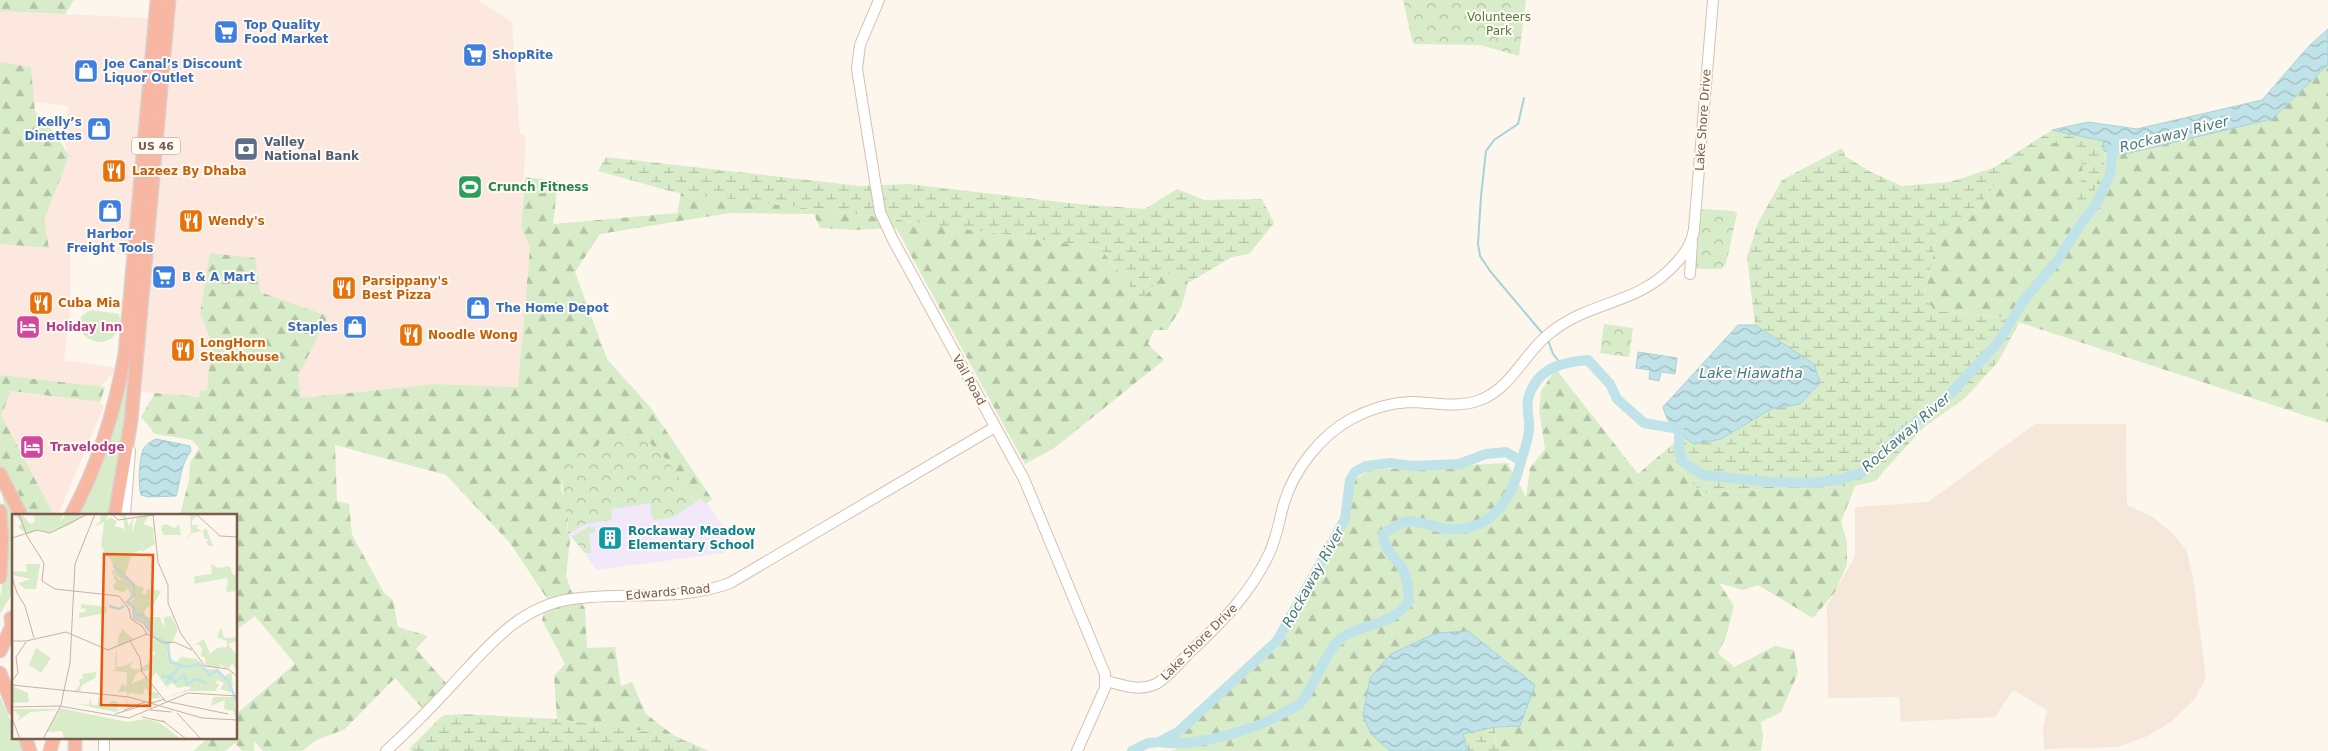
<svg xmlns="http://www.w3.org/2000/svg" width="2328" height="751" font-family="'DejaVu Sans',sans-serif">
  <defs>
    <pattern id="forest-firs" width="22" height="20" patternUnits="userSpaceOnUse" patternTransform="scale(1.25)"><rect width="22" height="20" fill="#d8ecc9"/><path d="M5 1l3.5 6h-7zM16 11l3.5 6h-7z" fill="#b4c2a5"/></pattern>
    <pattern id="wetland-marsh" width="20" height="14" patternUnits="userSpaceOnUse" patternTransform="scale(1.25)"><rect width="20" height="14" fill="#d8ecc9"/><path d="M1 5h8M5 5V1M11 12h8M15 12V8" fill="none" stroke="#b4c2a5"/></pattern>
    <pattern id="park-crowns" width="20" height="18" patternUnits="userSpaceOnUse" patternTransform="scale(1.25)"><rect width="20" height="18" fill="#d8ecc9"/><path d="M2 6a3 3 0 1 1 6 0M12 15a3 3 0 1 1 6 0" fill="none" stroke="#b4c2a5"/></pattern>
    <pattern id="water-waves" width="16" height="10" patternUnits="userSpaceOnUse" patternTransform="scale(1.25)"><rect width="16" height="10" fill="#bfe3e8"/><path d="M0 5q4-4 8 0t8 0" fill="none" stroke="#a0bbbe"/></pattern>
  </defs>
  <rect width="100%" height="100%" fill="#fdf6ec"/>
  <path fill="#f5e8da" d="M2035,424h91l1,81 26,12 20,17 13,15 7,28 13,101 -12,22 -23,22 -23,14 -30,11 -74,2 -1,-19 4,-20 -34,-20 -18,27 -94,5 -2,-25 -71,1 -1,-92 28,-50v-49l73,-5z"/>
  <g fill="#fde8e0">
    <path d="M176,0h302l34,22 8,111 6,4 -5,90 9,20 -12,140 -82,-3 -135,14 -3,-22 30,-60 -68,-24 -60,21 11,28 -4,49h-5l-3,7 -58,-5z"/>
    <path d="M0,11l150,7 -22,237 -57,-5 -1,61 -6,49 53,8 -17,19 -100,-12v-131l49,4 -5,-28 24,-64 -4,-18 4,-32 -34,-4 -3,-35 -31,-5z"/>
    <path d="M10,391l90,11 4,4 -46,109h-4l-53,-99z"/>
  </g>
  <path fill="#f3e8fa" d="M600,442l10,1 86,59 5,-3 7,5 27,40 -11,9 -128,17 -11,-17 -17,-19v-16l-3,-3 -3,-56 21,-9 12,1z"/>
  <g fill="#d8ecc9">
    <path d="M92,310l27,4 2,10c-15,42 -66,-1 -29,-14z"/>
    <path d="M136,323l-14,131 -11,61h-32c21,-39 36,-80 45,-123 5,-23 8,-46 12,-69z"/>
    <path d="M0,481l17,34h-3v75l-14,24v-17l10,-55z"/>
    <path d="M0,697l14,31v9h3l6,14h-23z"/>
  </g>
  <g fill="url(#forest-firs)">
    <path d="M0,0h74l-9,14 -65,-3z"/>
    <path d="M0,62l31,5 4,45 22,24 12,20 -25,64 5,28 -49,-4z"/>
    <path d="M2328,65v358l-325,-106 -68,-6 -11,-14 14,-63 32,-16 32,-43 46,-33 33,4 2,27 -9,39 31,-52 -1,-9 21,3 147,-35z"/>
    <path d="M525,177l33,4 -5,43 124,-11 4,-20 190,23 229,32 28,35 11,21 24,-31 21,2 4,8 -7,25 -14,22h-13l-6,14 16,16 -111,89 -28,15 -129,-236 -42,2 -34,-2 -6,-14 -84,-1 -130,21 -25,38 32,87 44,49 61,91 -6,5 -5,-5 -5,3 -29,-42 -57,-17 -15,8 -12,-1 -20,25 -2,13 7,30 -1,10 3,12 -4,36 5,14 14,18 2,40 28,-1 6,39 11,-4 14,32 27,21 -116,-16 -3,-43 11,-12 -23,-44 6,-20 -38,-57 -64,-68 -111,-30 2,56 12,3 3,31 33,59 8,6 5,27 30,9 -12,13 31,35 -24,25 -28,-31 -50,51 -30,12 -13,10h-39l-9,-10v10h-12l-7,-8 -10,8h-32l16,-14h27v-23l59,-50 -40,-48 -19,14v-115h-56l9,-35 1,-17 9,-15 -7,-8 -37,-6 -14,-17 14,-24 44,4 1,-6 7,-1 4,-49 -11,-28 10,-60 45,5 5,34 68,24 -30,60 3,22 135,-14 82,3 12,-140 -9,-20z"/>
    <path d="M1556,369l82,105 28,-24 35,43 154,-7 -14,36 6,20v23l-12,27 -22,26 -55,-33 -15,5 -24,-7 15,23 -8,31 -8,16 16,14 41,-21 19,4 4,23 -17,39 -20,10 2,15 -2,14h-252l-13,-7 -1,-17 25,-1 15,-41 -164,49 19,17h-219l5,-1 3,-13 98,-89 71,-127 7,-41 14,-10 139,-7 18,34 4,-29 15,-19 -6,-39 2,-19z"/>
    <path d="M0,375l105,12 -5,15 -89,-11 -10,24 53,100h-28l-26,-49z"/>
  </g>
  <g fill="url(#wetland-marsh)">
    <path d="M2052,130l51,11 2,19 -17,49 -14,3 9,-39 -3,-26 -32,-5 -46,33 -32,43 -32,16 -14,63 11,14 67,6 17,6 -21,39 -33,36 -41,29 -49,54 -20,5 -154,7 -35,-43 16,-14 12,8 27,-5 50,-30 29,-5 14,-40 -59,-39 -8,-68 11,-34 24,-43 60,-32 3,8 24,15 33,15 48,-4 43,-14z"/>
    <path d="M606,157l254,29 49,-2 169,20 67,5 32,-20 27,11 58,-1 12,24 -25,31 -17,3 -44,26 -5,-8 -20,-2 -24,31 -11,-21 -28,-35 -229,-32 -198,-24 -75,-21z"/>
    <path d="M461,714l96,5 116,16 36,16h-297l-3,-2 33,-33z"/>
    <path d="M1495,727l1,17 13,7h-41l-5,-17z"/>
  </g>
  <g fill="url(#park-crowns)">
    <path d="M1403,0h123l-7,56 -39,-11 -67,-1z"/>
    <path d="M1703,209l31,2 3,3 -11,50 -5,5h-26l4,-57z"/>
    <path d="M1604,324l29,4 -4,29 -29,-4z"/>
    <path d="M621,432l27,9 19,19 29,42 -23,15 -19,3 -1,-3h-2v-14l-40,6 1,11 -27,4 -17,10c-1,-5 1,-12 0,-16 -8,-24 -4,-35 -6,-59l21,-9 12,1 5,-9 10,1z"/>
    <path d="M588,527h7v5l-6,1 2,20h-6l-13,-16z"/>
  </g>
  <g fill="url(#water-waves)" stroke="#a5d3da">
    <path d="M2328,29v36l-56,54 -147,35 -21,-3 -1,-10 -51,-11 36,-8 49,7 125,-29 47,-54z"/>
    <path d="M1738,325h17l59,39 6,19 -20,21 -29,5 -50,30 -27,5c-15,-10 -27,-19 -31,-37z"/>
    <path d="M1638,352l39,6 -2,16 -14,-2 -2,9 -10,-2 1,-9 -14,-2z"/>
    <path d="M156,439l34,7 1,5c-11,14 -10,29 -15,45l-28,1 -7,-2c-3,-9 -2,-36 2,-45 3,-6 7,-8 13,-11z"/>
    <path d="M1468,631l67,54 -15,41 -25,1 -32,7 5,17h-78l-19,-17 -8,-19 7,-37 21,-24 45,-21z"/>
  </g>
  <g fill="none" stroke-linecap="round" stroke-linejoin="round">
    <g stroke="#a5d3da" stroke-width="2">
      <path d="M1524,98l-6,26 -24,16 -8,11 -5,45 -3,48 2,12 10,15 53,63"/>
      <path d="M1548,340l5,14 8,10"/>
    </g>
    <g stroke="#bfe3e8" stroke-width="10">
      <path d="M1159,742c37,6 96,-12 128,-31 5,-3 12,-5 15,-10 13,-15 25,-54 41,-64 24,-15 44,-9 66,-35 -1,-11 -1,-24 -7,-34 -10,-16 -16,-14 -19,-34 6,-4 14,-10 21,-12 12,-3 30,5 42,7 45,4 66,-30 75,-68"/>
      <path d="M1132,751l16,-8 11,-1 19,-10 99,-91 68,-122 5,-39 5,-8 11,-6 24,-3 22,3 47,-2 27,-10 20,-2 15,9c3,-10 7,-20 8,-31 1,-10 -3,-21 -1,-31 8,-30 32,-37 60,-39l22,24 7,15 27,24 35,6v20l4,13 20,13 65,7 46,1 27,-4 22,-7 35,-35 52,-43 47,-50 27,-44 33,-39 19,-30 22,-30 12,-27 3,-25 10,-1"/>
    </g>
    <defs>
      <g id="secondary">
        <path d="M879,0l-19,45 -3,24 23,143 13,28 131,239 81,195v14l-28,63"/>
        <path d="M1690,274l2,-32"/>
        <path d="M125,515l5,-64"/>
        <path d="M1106,681c17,4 32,11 50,3 12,-7 23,-21 33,-31 32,-30 61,-59 80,-99 8,-17 10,-34 15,-51 10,-33 36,-67 67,-84 17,-9 38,-16 58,-17 24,0 47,7 71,-2 32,-12 44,-47 70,-67 42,-34 89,-27 127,-71 9,-10 15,-19 17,-33l19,-229"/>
        <path d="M104,737v14"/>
        <path d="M386,751c23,-21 44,-42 65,-65 34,-36 67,-80 121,-87 52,-8 108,3 158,-16l265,-156"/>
      </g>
      <g id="highway">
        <path d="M0,474l21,41"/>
        <path d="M0,511l2,28 -2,38"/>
        <path d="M71,515c28,-51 44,-105 54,-162l32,-353"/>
        <path d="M115,515l16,-94 38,-421"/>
        <path d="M0,651l12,-25 -1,-8"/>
        <path d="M0,673l14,36"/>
        <path d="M25,737l5,14"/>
        <path d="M50,751l4,-14"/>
        <path d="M75,751v-14"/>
      </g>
    </defs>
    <use href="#secondary" stroke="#d6c0b0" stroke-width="12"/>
    <use href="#highway" stroke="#dad1cd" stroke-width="15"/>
    <use href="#secondary" stroke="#fff" stroke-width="10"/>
    <use href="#highway" stroke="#f7b7a3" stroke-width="12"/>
  </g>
  <defs>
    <symbol id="supermarket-square" viewBox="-11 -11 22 22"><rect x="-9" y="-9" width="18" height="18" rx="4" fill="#3f7fe0" stroke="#fffaf3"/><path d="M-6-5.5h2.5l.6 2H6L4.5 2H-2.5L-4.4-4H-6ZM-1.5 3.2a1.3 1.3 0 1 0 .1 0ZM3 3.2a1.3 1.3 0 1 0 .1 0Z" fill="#fff"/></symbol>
    <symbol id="shop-square" viewBox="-11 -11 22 22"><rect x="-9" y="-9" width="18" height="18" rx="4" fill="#3f7fe0" stroke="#fffaf3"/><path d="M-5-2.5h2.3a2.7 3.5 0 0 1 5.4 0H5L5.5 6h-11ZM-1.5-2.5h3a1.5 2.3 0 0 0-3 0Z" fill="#fff"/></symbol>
    <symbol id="bank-square" viewBox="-11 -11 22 22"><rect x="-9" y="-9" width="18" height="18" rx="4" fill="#5c6f8a" stroke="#fffaf3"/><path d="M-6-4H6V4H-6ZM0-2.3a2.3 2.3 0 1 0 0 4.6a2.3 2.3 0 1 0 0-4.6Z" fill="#fff"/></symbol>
    <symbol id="restaurant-square" viewBox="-11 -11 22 22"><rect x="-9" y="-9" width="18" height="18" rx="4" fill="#e8710a" stroke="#fffaf3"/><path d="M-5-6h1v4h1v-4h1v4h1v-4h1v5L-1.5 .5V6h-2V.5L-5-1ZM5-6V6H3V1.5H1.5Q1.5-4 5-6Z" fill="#fff"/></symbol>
    <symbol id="stadium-square" viewBox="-11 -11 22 22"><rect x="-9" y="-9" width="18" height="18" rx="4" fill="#2e9e5b" stroke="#fffaf3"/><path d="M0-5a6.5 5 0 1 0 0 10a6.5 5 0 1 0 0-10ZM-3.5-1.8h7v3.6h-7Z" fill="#fff"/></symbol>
    <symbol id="hotel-square" viewBox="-11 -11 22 22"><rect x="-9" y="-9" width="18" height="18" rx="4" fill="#d1479c" stroke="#fffaf3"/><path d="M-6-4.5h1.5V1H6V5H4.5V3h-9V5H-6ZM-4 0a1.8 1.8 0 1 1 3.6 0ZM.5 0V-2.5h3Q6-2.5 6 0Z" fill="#fff"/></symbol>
    <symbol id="building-square" viewBox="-11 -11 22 22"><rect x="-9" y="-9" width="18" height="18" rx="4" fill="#0f9aa8" stroke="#fffaf3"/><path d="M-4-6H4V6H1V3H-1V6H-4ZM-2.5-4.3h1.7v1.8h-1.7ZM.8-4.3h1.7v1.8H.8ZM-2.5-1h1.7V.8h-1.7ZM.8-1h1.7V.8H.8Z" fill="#fff"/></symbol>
  </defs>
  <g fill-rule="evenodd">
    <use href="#supermarket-square" x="212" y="18" width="28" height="28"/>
    <use href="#supermarket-square" x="461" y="41" width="28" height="28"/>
    <use href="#shop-square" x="72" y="57" width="28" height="28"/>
    <use href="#shop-square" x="85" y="115" width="28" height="28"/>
    <use href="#bank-square" x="232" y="135" width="28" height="28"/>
    <use href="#restaurant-square" x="100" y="157" width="28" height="28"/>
    <use href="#stadium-square" x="456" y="173" width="28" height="28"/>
    <use href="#shop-square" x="96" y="197" width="28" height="28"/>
    <use href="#restaurant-square" x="177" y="207" width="28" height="28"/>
    <use href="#supermarket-square" x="150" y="263" width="28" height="28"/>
    <use href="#restaurant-square" x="330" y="274" width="28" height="28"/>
    <use href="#restaurant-square" x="27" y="289" width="28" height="28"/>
    <use href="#shop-square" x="464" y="294" width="28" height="28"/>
    <use href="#hotel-square" x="14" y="313" width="28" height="28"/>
    <use href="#shop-square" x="341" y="313" width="28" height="28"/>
    <use href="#restaurant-square" x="397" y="321" width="28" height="28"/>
    <use href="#restaurant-square" x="169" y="336" width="28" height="28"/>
    <use href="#hotel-square" x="18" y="433" width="28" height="28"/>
    <use href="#building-square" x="596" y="524" width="28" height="28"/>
  </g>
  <g text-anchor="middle" stroke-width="4" stroke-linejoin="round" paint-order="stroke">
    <rect fill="#fffaf3" stroke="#a28b7f" stroke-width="1" x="132" y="137.5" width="48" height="17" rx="4"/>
    <g font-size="11" font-weight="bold" fill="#7a5c4d">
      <text x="156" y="150">US 46</text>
    </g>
    <g font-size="12" fill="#537a41" stroke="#fffaf3">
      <text x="1499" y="21">Volunteers<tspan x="1499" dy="14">Park</tspan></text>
    </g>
    <g font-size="12" font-weight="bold" fill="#366cbe" stroke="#fffaf3" text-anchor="start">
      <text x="244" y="29">Top Quality<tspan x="244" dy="14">Food Market</tspan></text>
      <text x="492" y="59">ShopRite</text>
      <text x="104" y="68">Joe Canal’s Discount<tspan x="104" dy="14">Liquor Outlet</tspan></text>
      <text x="82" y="126" text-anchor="end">Kelly’s<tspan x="82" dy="14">Dinettes</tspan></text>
      <text x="110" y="238" text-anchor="middle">Harbor<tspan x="110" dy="14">Freight Tools</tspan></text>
      <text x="182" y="281">B &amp; A Mart</text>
      <text x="496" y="312">The Home Depot</text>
      <text x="338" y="331" text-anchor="end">Staples</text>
    </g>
    <g font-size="12" fill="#7a5c4d" stroke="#fffaf3">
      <text transform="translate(1703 120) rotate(-86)" y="4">Lake Shore Drive</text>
      <text transform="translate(969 380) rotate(61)" y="4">Vail Road</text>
      <text transform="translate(668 592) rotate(-5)" y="4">Edwards Road</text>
      <text transform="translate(1199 642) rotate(-45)" y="4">Lake Shore Drive</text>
    </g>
    <g font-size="12" font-weight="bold" fill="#4e5e75" stroke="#fffaf3" text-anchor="start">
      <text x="264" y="146">Valley<tspan x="264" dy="14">National Bank</tspan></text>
    </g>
    <g font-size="12" font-weight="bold" fill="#c56008" stroke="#fffaf3" text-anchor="start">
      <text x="132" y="175">Lazeez By Dhaba</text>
      <text x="208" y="225">Wendy's</text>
      <text x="362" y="285">Parsippany's<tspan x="362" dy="14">Best Pizza</tspan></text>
      <text x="58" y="307">Cuba Mia</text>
      <text x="428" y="339">Noodle Wong</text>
      <text x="200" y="347">LongHorn<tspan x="200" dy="14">Steakhouse</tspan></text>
    </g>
    <g font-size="12" font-weight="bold" fill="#27864d" stroke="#fffaf3" text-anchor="start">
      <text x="488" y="191">Crunch Fitness</text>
    </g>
    <g font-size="12" font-weight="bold" fill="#b23c85" stroke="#fffaf3" text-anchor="start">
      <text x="46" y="331">Holiday Inn</text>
      <text x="50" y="451">Travelodge</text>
    </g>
    <g font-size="12" font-weight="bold" fill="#0d838f" stroke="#fffaf3" text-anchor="start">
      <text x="628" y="535">Rockaway Meadow<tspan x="628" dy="14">Elementary School</tspan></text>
    </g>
    <g font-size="14" font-style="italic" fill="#437c86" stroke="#fffaf3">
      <text transform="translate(2174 134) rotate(-14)" y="5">Rockaway River</text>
      <text x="1751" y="378">Lake Hiawatha</text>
      <text transform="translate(1906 432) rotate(-41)" y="5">Rockaway River</text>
      <text transform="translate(1313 577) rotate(-61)" y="5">Rockaway River</text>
    </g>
  </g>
  <g transform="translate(12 514)">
    <rect width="225" height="225" fill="#fdf6ec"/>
    <path d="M25,0h26l-3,8 6,-8h8l-4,10 -19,7 -11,-1z" fill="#d8ecc9"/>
    <path d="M2,0h8l8,10 5,-2 -1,-8h3l3,15 11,2 19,-7 4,-10 9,2 -13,9 -21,8 -11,-3 -11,4 -9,-7 4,-4zM85,0h11l-2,7 5,-4 6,5 -3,4 11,3 -2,-12 -7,-3h9l4,12 4,-8 -1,16 5,-17 13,-3 -7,10 11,4 -1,12 -9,-3 -2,13 -10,3 -9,28 -10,-9 4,-2 -16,-24 3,-24 -10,5 6,-6 1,-5zM178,0l7,2 -5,4v5h6l-1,4 6,2 3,-3 7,18h-4l-3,-4 3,-2 -5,-2 -1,-7 -11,2 -8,8 7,-9zM154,10l8,4 5,-3 2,10h-18l-2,-9zM14,50h14l-4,25h-11l-7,-6 13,-4 -19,-4v-4l15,1zM199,50l7,4 12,-2 3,9 4,-1v17l-10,1 -1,-5 -9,3 11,-4 -1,-8 -33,6 1,-8 17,-2zM123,71l9,3 -2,6h4l1,-5 14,2 -10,18 -3,-3 -4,7 3,4h13l4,11v-11l7,-1 7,14 -7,14 -16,-7 -10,-14 -12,-6 1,-10 -7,-2 7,-6zM209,113l3,11 13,-1v4l-9,3 9,12v15l-5,-8 -3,5 -6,-1 -2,-4 -1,5 -14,-2 -1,-8 -4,-2 1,-8 -4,-4 -6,2 12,-7 6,15 7,-6 10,-1v-6l-10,-4zM109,114l12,11 -16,8v20l8,-1 10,-6 -5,5 2,4h7l11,-7 -1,8 -12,3 -6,11 15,-7 6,11 -2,3 8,2 2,5 -12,1 4,-3 -7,-9 -2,8 -12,-2 -4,3v-4h-9l4,-8 5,2v-14l-14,-1 3,-2 -1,-8 4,-27 3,-2zM86,183h3l2,10 9,-6 6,1 -1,8 8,-3 2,-8 1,7 9,-3 -22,9 -38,-8 12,1 1,-7 2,7h5zM201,183h21l3,22 -4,-8 -9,-2 1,-9 -14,6zM0,195h43l2,1 -27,2 -14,10 4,-6z" fill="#d8ecc9"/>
    <path d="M132,22l7,1 1,4 2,-4 1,7 -13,8zM101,55l4,1 -4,2 6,8h5l1,-6 10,10 -3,14 -4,-10 -4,4 -9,-2 -2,-4 3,-4 -4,-10zM142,125l15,6 -2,9 9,9 5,-6 16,2 8,9 12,2 6,7 8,-5 2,12 -3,8 -10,-3 4,-6 -6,-3 -3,2 4,3 -4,6h-27l-24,7 26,-9 -1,-3 -12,2 -4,-5 -7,4 -10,-15 -6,8 -2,-3 3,-21 5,-2 -4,-5zM86,149l-3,15 -13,7 -2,6h-5l5,-6 -1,-5 4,-2 -1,-4 14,-2z" fill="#d8ecc9"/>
    <path d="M69,90l26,3 -1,6 -27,5v-5l7,-2 -1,-3 -4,1zM24,134l15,10 -10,15 -12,-8zM0,172l16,7 1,9 -17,1zM48,194l67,14 19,-3 14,4 21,16h-117l-2,-8 -16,1z" fill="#d8ecc9"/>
    <path fill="none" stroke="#bfe3e8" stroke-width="2.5" d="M101,51l21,20v10l-7,7 6,5 1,11 10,5 9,13 15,7 2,19 18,5 12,-3 10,11 7,-5 11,11 9,21M97,92l10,3 5,-3M121,93l5,9 4,-2 6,7 3,8M149,163l9,-1 5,6 9,-7 3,10 8,-6 12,4M154,169l15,-18"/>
    <path fill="none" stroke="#c5b3a7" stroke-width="1" d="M7,0l8,22 17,27 -2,18 13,8 64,7 10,13 2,10 11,7 5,8M100,0l6,6 42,-6M141,0l5,48 10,23v18l13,31 24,32 23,3 9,7M184,0l24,22 17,1M0,24l25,-8 13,3 38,-19M0,63l5,16 8,13 9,32M0,127h14l40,-9 42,18 39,-16 17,9 10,-1 18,8M118,127l10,17 2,14 23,29 63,13M0,167l6,-8 -2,-16 10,-15M0,171l117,12 73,21 35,2M52,176l6,-27 5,-99 20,-50M0,193l47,-1 70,12 59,-25 49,3M112,196l21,-8M138,196l22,2M165,199l24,26M103,200l50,-15M130,203l23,5M0,204l8,21M150,206l24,19M31,225l18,-34 3,-15"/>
    <path fill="#e8590c" fill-opacity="0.15" stroke="#e8590c" stroke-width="2.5" d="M92,40l49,1 -3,151 -49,-1z"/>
    <rect width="225" height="225" fill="none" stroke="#7a5c4d" stroke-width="2.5"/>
  </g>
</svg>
